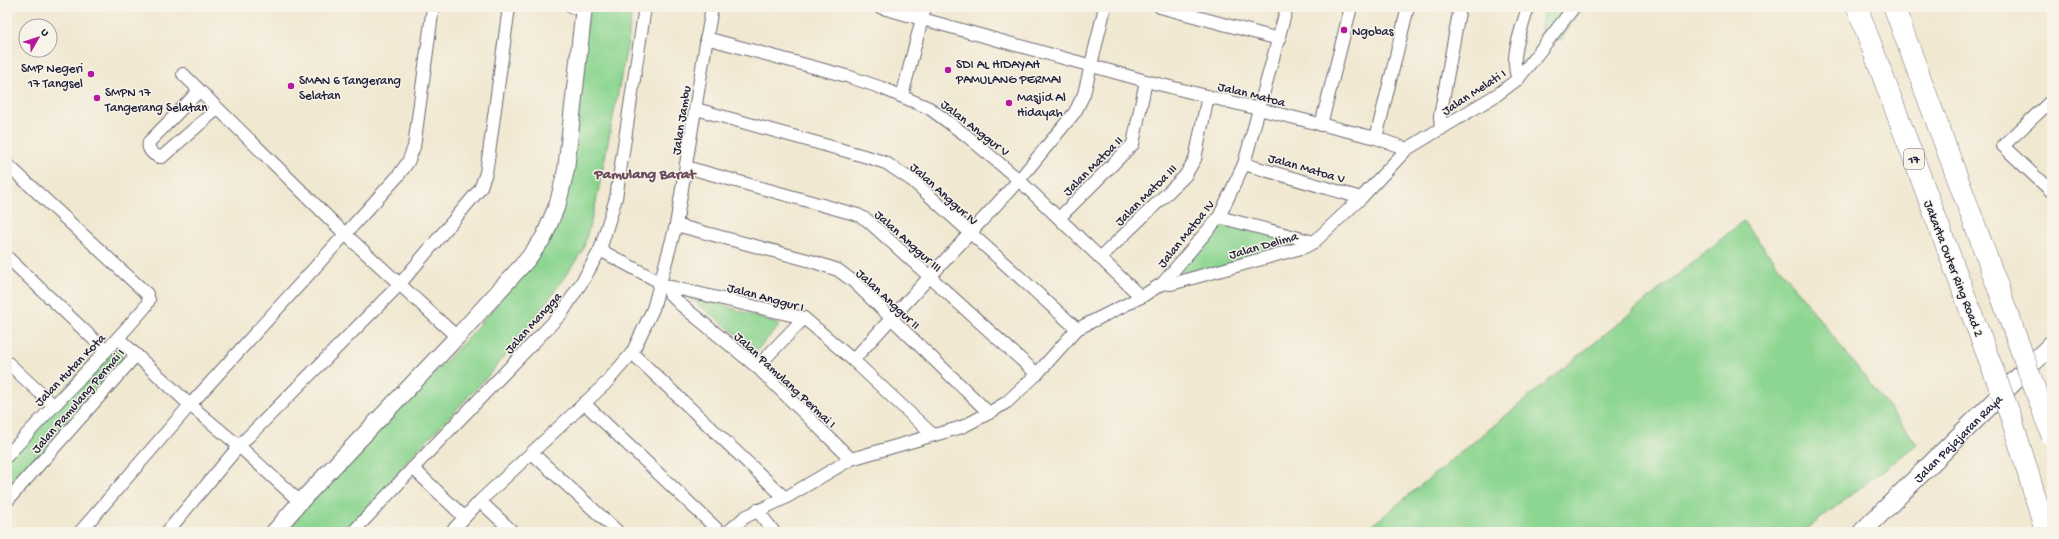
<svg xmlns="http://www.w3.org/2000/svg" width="2059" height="539" font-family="'Gochi Hand',sans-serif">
  <rect width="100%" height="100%" fill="#f7f3e8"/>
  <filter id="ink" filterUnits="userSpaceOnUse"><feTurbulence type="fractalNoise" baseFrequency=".025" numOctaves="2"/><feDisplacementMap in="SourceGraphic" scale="8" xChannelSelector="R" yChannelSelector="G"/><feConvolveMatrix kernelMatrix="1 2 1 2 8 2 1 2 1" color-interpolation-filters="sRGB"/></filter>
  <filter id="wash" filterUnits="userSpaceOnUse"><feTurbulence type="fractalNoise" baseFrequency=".012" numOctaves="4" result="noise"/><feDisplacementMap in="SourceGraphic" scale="16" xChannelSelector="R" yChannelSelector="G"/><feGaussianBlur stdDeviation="0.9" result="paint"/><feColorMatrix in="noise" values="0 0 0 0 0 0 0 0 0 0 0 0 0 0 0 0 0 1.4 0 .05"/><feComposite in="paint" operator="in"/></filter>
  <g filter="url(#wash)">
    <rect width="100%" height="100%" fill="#f1e8d1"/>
    <g fill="#8dd691" stroke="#587c66">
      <path d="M585,7h47l-4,35 -32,160 -13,48 -38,55 -57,71 -81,85 -59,71h-66l184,-192 57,-66 30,-52z"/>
      <path d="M1543,7h39l-21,33 -21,1z"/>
      <path d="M1219,217l90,29 -146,37z"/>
      <path d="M1743,221l174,223 -114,88h-439z"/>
      <path d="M678,289l102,36 -23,25z"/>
      <path d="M107,342l20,19 -120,136v-47z"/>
    </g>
  </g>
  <g filter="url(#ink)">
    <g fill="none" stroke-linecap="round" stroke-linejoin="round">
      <defs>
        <g id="street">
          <path d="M572,7l12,3"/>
          <path d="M879,7l267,74 230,57 31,11"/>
          <path d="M1160,7l119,32"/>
          <path d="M706,38l144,39 32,11 47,20 38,28 52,44 122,117"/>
          <path d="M183,74l161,159 113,104"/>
          <path d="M1518,79c-9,-22 4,-50 10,-72"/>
          <path d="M199,91l-50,51c-2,7 3,12 10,15h3l55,-48"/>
          <path d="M902,96l23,-89"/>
          <path d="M2052,100l-49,46 49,46"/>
          <path d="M696,109l175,49 15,5 27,18 164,148"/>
          <path d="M1321,125l30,-118"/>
          <path d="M1441,129l-1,-13 20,-109"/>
          <path d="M1376,138l32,-131"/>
          <path d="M1244,164l117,34"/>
          <path d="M7,167h3l137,127 2,6 -3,6c-44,52 -93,99 -139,150"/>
          <path d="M686,167l172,48 9,5 170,154"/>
          <path d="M1219,217l95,25"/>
          <path d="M1059,218l74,-74 13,-63"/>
          <path d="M676,225l135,36 27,9 16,12 135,131"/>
          <path d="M600,250l67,36 137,32 49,42 80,75"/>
          <path d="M7,257l99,94"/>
          <path d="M1100,258l85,-82 10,-17 13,-63"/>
          <path d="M1163,283l56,-66 25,-53 43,-157"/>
          <path d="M667,286l3,8 10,10 77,63 94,92"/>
          <path d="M119,339l71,66 49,41 61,56"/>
          <path d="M632,353l153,145"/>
          <path d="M853,360l166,-180 56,-68 9,-18 21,-87"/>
          <path d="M7,362l46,43"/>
          <path d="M757,367l47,-49"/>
          <path d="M584,403l136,129"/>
          <path d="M532,453l86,79"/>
          <path d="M413,468l51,49"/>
          <path d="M7,501l129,-146"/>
          <path d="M480,501l33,31"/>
          <path d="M757,510l17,22"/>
          <path d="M80,532l110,-127 208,-229 10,-14 6,-15 19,-140"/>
          <path d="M167,532l72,-86 160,-161 81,-96 6,-16 3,-20 20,-146"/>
          <path d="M353,532l60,-64 149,-155 23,-36 15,-27 16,-52 29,-191"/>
          <path d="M451,532l29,-31 125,-117 27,-31 21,-44 23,-84 36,-218"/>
          <path d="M728,532l17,-15 40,-19 66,-39 111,-32 27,-14 18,-11 30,-28 40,-45 64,-32 22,-14 8,1 134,-37 9,-5 47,-44 46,-49 91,-55 20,-15 56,-72"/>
        </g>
        <path id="secondary" d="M274,532l26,-30 157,-165 70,-77 17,-23 14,-34 8,-33 18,-163"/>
        <g id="primary">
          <path id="s1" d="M1862,532l190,-188"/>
        </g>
        <g id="highway">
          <path d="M1857,7l114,305"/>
          <path d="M1894,7l105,283"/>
        </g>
      </defs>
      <use href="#street" stroke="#6a6770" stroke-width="14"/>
      <use href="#secondary" stroke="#6a6770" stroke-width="18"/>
      <use href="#primary" stroke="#6a6770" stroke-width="20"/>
      <use href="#highway" stroke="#6a6770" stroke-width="22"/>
      <use href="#street" stroke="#fff" stroke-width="12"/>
      <use href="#secondary" stroke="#fff" stroke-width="16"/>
      <use href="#primary" stroke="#fff" stroke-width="18"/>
      <use href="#highway" stroke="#fff" stroke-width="21"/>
      <defs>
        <g id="highway-bridge">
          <path d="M1999,290l53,146"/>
          <path d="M1971,312l41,108 34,112"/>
        </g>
      </defs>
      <use href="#highway-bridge" stroke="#6a6770" stroke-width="22" stroke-linecap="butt"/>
      <use href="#highway-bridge" stroke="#fff" stroke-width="21"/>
    </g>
  </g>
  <g fill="#b5179e" stroke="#f7f3e8" stroke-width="1.5">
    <circle cx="1344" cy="30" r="4"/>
    <circle cx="948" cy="70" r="4"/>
    <circle cx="91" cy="74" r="4"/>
    <circle cx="291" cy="86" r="4"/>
    <circle cx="97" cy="98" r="4"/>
    <circle cx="1009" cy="103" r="4"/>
  </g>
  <g text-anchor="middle" stroke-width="3" stroke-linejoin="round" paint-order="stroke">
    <rect fill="#f7f3e8" stroke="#62616f" stroke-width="1" x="1904" y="149" width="20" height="20" rx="3"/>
    <g font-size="12" font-weight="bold" fill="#22223b">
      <text x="1914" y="163">17</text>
    </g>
    <g font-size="13" fill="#22223b" stroke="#f7f3e8" text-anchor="start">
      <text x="1352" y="35">Ngobas</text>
      <text x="956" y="68">SDI AL HIDAYAH<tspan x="956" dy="15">PAMULANG PERMAI</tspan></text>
      <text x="83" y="72" text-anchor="end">SMP Negeri<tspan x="83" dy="15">17 Tangsel</tspan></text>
      <text x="299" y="84">SMAN 6 Tangerang<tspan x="299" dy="15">Selatan</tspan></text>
      <text x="105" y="96">SMPN 17<tspan x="105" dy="15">Tangerang Selatan</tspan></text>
      <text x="1017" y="101">Masjid Al<tspan x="1017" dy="15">Hidayah</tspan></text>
    </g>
    <g font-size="13" fill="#22223b" stroke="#f7f3e8">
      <text transform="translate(1473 91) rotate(-33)" y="5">Jalan Melati I</text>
      <text transform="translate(1252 93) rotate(14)" y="5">Jalan Matoa</text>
      <text transform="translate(680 120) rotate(-81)" y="5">Jalan Jambu</text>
      <text transform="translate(976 127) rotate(38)" y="5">Jalan Anggur V</text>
      <text transform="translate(1092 165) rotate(-45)" y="5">Jalan Matoa II</text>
      <text transform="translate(1307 167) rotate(16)" y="5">Jalan Matoa V</text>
      <text transform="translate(945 193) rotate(42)" y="5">Jalan Anggur IV</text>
      <text transform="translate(1145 194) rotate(-45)" y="5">Jalan Matoa III</text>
      <text transform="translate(1185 233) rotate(-51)" y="5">Jalan Matoa IV</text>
      <text transform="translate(909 240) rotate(42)" y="5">Jalan Anggur III</text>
      <text transform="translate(1263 244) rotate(-16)" y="5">Jalan Delima</text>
      <text transform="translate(1955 268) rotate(69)" y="5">Jakarta Outer Ring Road 2</text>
      <text transform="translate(766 296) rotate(15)" y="5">Jalan Anggur I</text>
      <text transform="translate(889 298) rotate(43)" y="5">Jalan Anggur II</text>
      <text transform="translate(532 322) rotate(-48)" y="5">Jalan Mangga</text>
      <text transform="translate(69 369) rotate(-46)" y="5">Jalan Hutan Kota</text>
      <text transform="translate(786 379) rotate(43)" y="5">Jalan Pamulang Permai I</text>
      <text transform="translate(77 400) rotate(-49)" y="5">Jalan Pamulang Permai I</text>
      <text dy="5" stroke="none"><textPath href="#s1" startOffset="134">Jalan Pajajaran Raya</textPath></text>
    </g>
    <g font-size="15" font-weight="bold" fill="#694b5b" stroke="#f7f3e8">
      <text x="645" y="178">Pamulang Barat</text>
    </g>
  </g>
  <rect width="2059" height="539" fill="none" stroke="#f7f3e8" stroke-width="24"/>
  <g transform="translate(38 38) rotate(51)"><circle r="19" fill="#f7f3e8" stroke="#a29fa3"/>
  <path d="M0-3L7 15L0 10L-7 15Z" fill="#b5179e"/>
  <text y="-6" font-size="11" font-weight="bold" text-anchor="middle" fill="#22223b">U</text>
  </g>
</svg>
